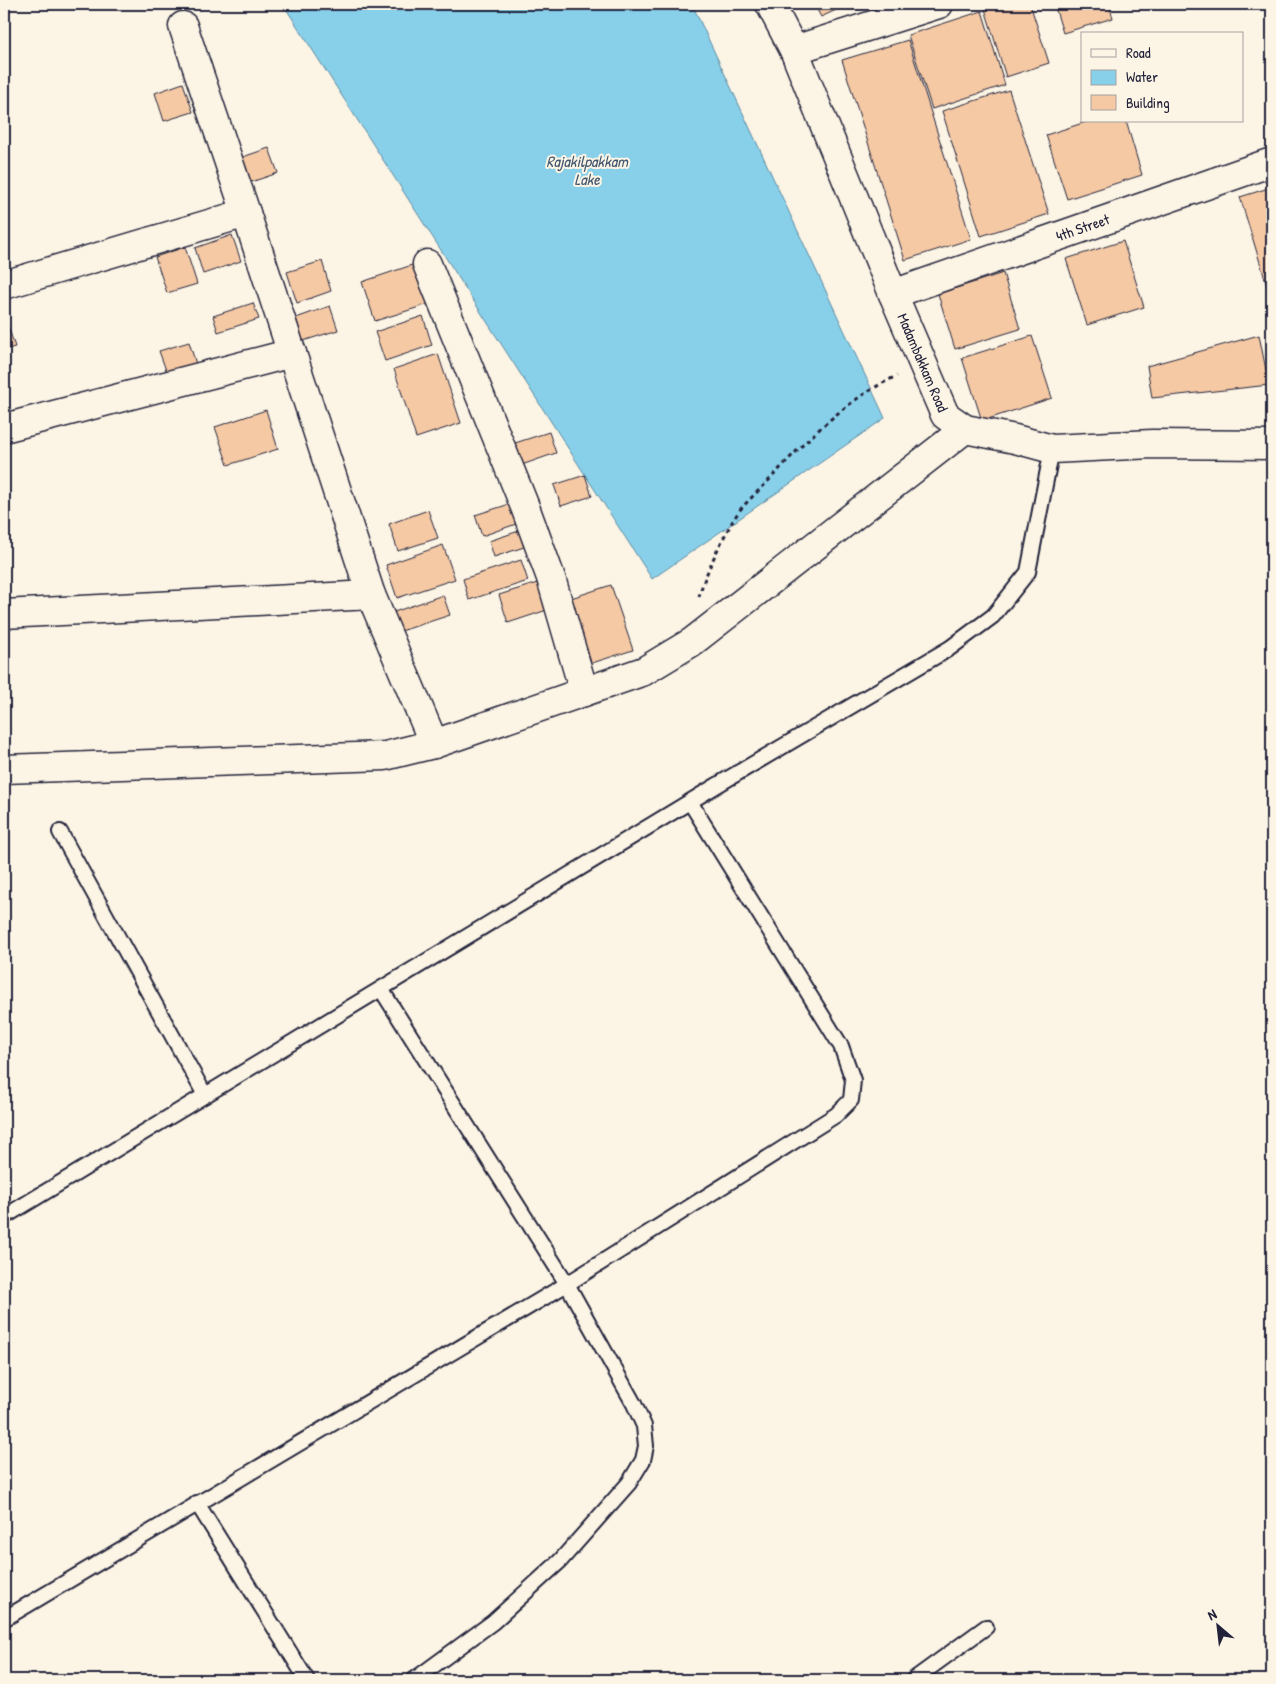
<svg xmlns="http://www.w3.org/2000/svg" width="1276" height="1684" font-family="'Patrick Hand',sans-serif">
  <rect width="100%" height="100%" fill="#fcf5e5"/>
  <filter id="ink" filterUnits="userSpaceOnUse"><feTurbulence type="fractalNoise" baseFrequency=".02" numOctaves="2"/><feDisplacementMap in="SourceGraphic" scale="10" xChannelSelector="R" yChannelSelector="G"/><feConvolveMatrix kernelMatrix="1 2 1 2 8 2 1 2 1" color-interpolation-filters="sRGB"/></filter>
  <g filter="url(#ink)">
    <path fill="#88d0e9" stroke="#5f8aa3" d="M283,4h409l193,414 -233,161z"/>
    <g fill="#f5c9a4" stroke="#22223b">
      <path d="M814,4h35l-28,13z"/>
      <path d="M1001,4h29l19,59 -43,14 -21,-68z"/>
      <path d="M1054,4h55l4,14 -50,15z"/>
      <path d="M982,11l23,74 -73,24 -24,-74z"/>
      <path d="M908,40l63,199 -66,21 -63,-200z"/>
      <path d="M183,83l10,29 -29,9 -9,-28z"/>
      <path d="M1009,90l40,124 -68,22 -39,-125z"/>
      <path d="M1089,121h37l16,54 -75,24 -21,-64z"/>
      <path d="M269,148l9,25 -33,11 -8,-25z"/>
      <path d="M1272,187v115l-32,-105z"/>
      <path d="M232,235l9,26 -38,13 -8,-26z"/>
      <path d="M1123,241l21,66 -57,18 -21,-66z"/>
      <path d="M185,247l12,37 -30,9 -12,-36z"/>
      <path d="M322,261l9,30 -34,12 -10,-31z"/>
      <path d="M415,264l14,40 -54,17 -13,-39z"/>
      <path d="M1003,273l17,56 -65,20 -17,-55z"/>
      <path d="M253,303l6,16 -41,13 -5,-16z"/>
      <path d="M330,306l8,24 -35,11 -7,-23z"/>
      <path d="M4,314l11,33 -11,3z"/>
      <path d="M423,316l9,29 -47,16 -10,-29z"/>
      <path d="M1259,335l10,50 -117,13 -5,-32z"/>
      <path d="M1032,336l20,62 -70,23 -20,-63z"/>
      <path d="M189,342l7,22 -29,9 -8,-22z"/>
      <path d="M438,354l23,69 -45,15 -22,-69z"/>
      <path d="M266,410l12,39 -50,16 -13,-38z"/>
      <path d="M549,432l7,21 -40,14 -7,-22z"/>
      <path d="M585,475l7,21 -31,10 -7,-21z"/>
      <path d="M513,503l6,20 -37,13 -7,-21z"/>
      <path d="M428,510l10,28 -40,13 -9,-27z"/>
      <path d="M519,531l5,16 -30,10 -5,-16z"/>
      <path d="M443,545l12,34 -58,19 -11,-33z"/>
      <path d="M521,560l7,21 -59,19 -6,-21z"/>
      <path d="M547,580l9,27 -48,16 -9,-28z"/>
      <path d="M611,585l22,65 -44,14 -21,-65z"/>
      <path d="M443,595l7,20 -49,16 -7,-19z"/>
    </g>
    <g fill="none" stroke-linecap="round" stroke-linejoin="round">
      <defs>
        <g id="service">
          <path d="M60,832l145,263"/>
          <path d="M4,1217l715,-433 231,-136 43,-32 35,-44 24,-123"/>
          <path d="M197,1503l110,177"/>
          <path d="M4,1619l563,-335 -186,-295"/>
          <path d="M414,1680l79,-58 67,-61 69,-78 14,-23 3,-14 -2,-20 -10,-22 -67,-120 269,-169 15,-15 2,-20 -12,-34 -151,-244"/>
          <path d="M913,1680l73,-53"/>
        </g>
        <g id="minor">
          <path d="M183,26l63,187"/>
          <path d="M794,50l145,-46"/>
          <path d="M427,264l98,243 26,71 33,114"/>
          <path d="M4,285l242,-72 125,382 63,149"/>
          <path id="s1" d="M893,294l379,-132"/>
          <path d="M4,428l288,-75"/>
          <path d="M4,614l367,-19"/>
          <path d="M4,769l381,-13 49,-12 210,-73 48,-29 273,-213"/>
        </g>
        <g id="tertiary">
          <path id="s2" d="M770,4l24,46 99,244 52,121 20,14 50,10 37,10 100,-5 120,1"/>
        </g>
      </defs>
      <use href="#service" stroke="#22223b" stroke-width="18"/>
      <use href="#minor" stroke="#22223b" stroke-width="31"/>
      <use href="#tertiary" stroke="#22223b" stroke-width="31"/>
      <path stroke="#22223b" stroke-width="3" stroke-dasharray="4 4" stroke-linecap="butt" d="M699,597c4,-20 29,-71 41,-87 10,-12 22,-22 32,-33 36,-39 76,-79 125,-101"/>
      <use href="#service" stroke="#fcf5e5" stroke-width="14"/>
      <use href="#minor" stroke="#fcf5e5" stroke-width="28"/>
      <use href="#tertiary" stroke="#fcf5e5" stroke-width="28"/>
    </g>
  </g>
  <g text-anchor="middle" stroke-width="4" stroke-linejoin="round" paint-order="stroke">
    <g font-size="15" fill="#22223b" stroke="#fcf5e5">
      <text dy="5" stroke="none"><textPath href="#s1" startOffset="201">4th Street</textPath></text>
      <text dy="5" stroke="none"><textPath href="#s2" startOffset="390">Madambakkam Road</textPath></text>
    </g>
    <g font-size="16" font-style="italic" fill="#41566f" stroke="#fcf5e5">
      <text x="587" y="167">Rajakilpakkam<tspan x="587" dy="18">Lake</tspan></text>
    </g>
  </g>
  <rect width="1276" height="1684" fill="none" stroke="#fcf5e5" stroke-width="20"/>
  <rect x="10" y="10" width="1256" height="1664" fill="none" stroke="#22223b" stroke-width="2" filter="url(#ink)"/>
  <rect x="1081" y="32" width="162" height="90" fill="#fcf5e5" stroke="#a5a1a1"/>
  <rect x="1091" y="49" width="25" height="8" fill="#fcf5e5" stroke="#a5a1a1"/>
  <text x="1126" y="58" font-size="15" fill="#22223b">Road</text>
  <rect x="1091" y="70" width="25" height="15" fill="#88d0e9" stroke="#a5a1a1"/>
  <text x="1126" y="82" font-size="15" fill="#22223b">Water</text>
  <rect x="1091" y="95" width="25" height="15" fill="#f5c9a4" stroke="#a5a1a1"/>
  <text x="1126" y="108" font-size="15" fill="#22223b">Building</text>
  <g transform="translate(1218 1626) rotate(332)" stroke="#fcf5e5" stroke-width="4" paint-order="stroke">
  <path d="M0-4L9 19L0 12L-9 19Z" fill="#22223b"/>
  <text y="-8" font-size="14" font-weight="bold" text-anchor="middle" fill="#22223b">N</text>
  </g>
</svg>
